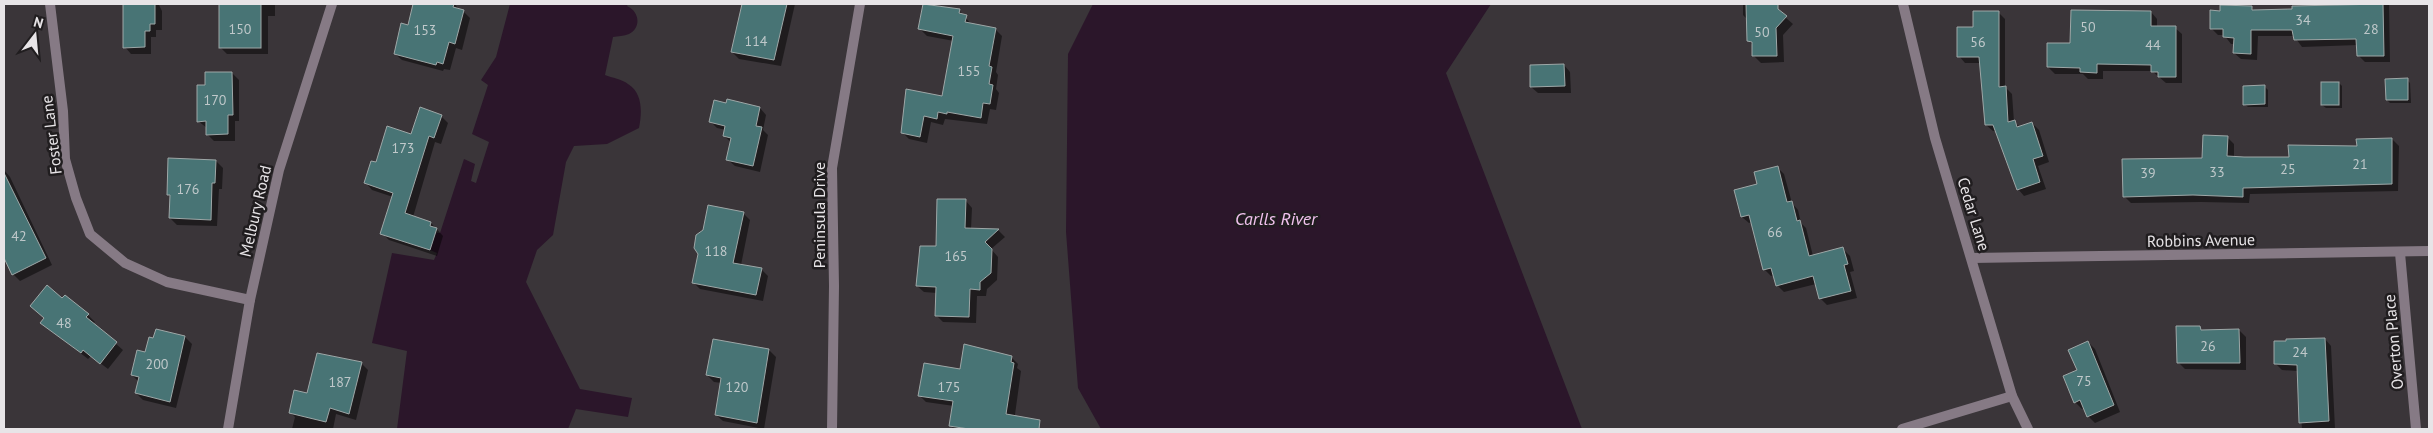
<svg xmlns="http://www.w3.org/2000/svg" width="2433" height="433" font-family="'PT Sans',sans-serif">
  <rect width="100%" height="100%" fill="#3a3539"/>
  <g fill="#2b162a">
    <path d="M510,4h118l-1,2c12,5 15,21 2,28 -5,2 -11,2 -16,3l-8,38c7,3 17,4 23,9 15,9 14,29 11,44l-32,16 -33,2 -8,16 -13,73 -16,15 -11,32 54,107 52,9 -4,19 -52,-8 -8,20h-171l10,-78 -35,-8 20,-90 42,7 3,-7 -7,-3 6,-17h4l24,-74 11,5 -4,17 5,2 13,-41 -17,-8 16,-49 -7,-5 15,-23z"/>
    <path d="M1093,4h398l-45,69 136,356h-481l-23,-41 -12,-156 2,-178z"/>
  </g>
  <g fill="#0007">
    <path d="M124,4l35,1 3,6v19h-6v7h-5v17h-20l-6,-7z"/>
    <path d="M220,4h55v12h-7v38h-41l-7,-7z"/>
    <path d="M414,4h41l4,6 4,1 7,7 -8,32 -6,-2 -6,22 -6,-1 -1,2 -41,-11 -7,-6 14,-28z"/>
    <path d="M743,4h52l-14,62 -42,-7 -7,-7z"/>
    <path d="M925,4l34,6 13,15 23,4 7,7 -6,36 2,3 -2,14 3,4 -3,17 -6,-1 -3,15 -42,-5 -2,6 -12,-3 -4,21 -18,-4 -7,-7 41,-35 11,-56 -27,-5 -7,-7z"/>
    <path d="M1743,4h27l23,20 -10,11 1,27 -23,1 -7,-7 -1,-10 -4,-5 -1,-21 -5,-5z"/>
    <path d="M2352,4h37l1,58h-25l-7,-7v-10l-56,2 -8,-11h-36l-1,24 -16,-1 -7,-6 1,-9h-4l-7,-9h-6l-7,-7 11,-16 29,-5 4,4 97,-5z"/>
    <path d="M2428,9h1v22l-1,-1z"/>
    <path d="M1998,12l7,7v68l7,7 2,28 6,5 12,-4 7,7 10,32 -11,4 8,23 -22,7 -6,-7 -21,-58h-4l-7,-6 -6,-62h-15l-6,-7 15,-28z"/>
    <path d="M2151,12l6,7v8l18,1 7,6v49h-16l-14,-12h-49v8h-15l-5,-5h-28l-7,-7 24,-22z"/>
    <path d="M1564,65l6,7 1,21h-33l-7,-6z"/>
    <path d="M232,73l7,7v41h-4v20h-21l-7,-7v-6l-9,-7 8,-35z"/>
    <path d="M2407,80l3,3 1,20h-21l-3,-3z"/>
    <path d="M2339,83l3,3v22h-16l-4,-3z"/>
    <path d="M2264,86l4,4v17h-20l-4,-3z"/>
    <path d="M760,108l6,7 -3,15 5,5 -8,37 -25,-6 -7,-6 4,-17 -8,-7 2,-6 -9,-2 -7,-7z"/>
    <path d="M441,116l7,7 -7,21 -6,-2 -22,75 18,6 12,13 -6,20 -48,-16 -7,-7 11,-36 -21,-7 -6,-7 11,-19 35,-29z"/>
    <path d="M2227,137l7,7v13l56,1 68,-11 34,-8 7,7 -1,45 -148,3 -1,9 -48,-1 -70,1 -7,-7 80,-37z"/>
    <path d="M216,161l7,7 -1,21h-3l-2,37 -40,-1 -7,-7 1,-20 -3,-4z"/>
    <path d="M1777,167l7,7 8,29 6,7 3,13 5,5 7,28 30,-7 7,7 4,15 -4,1 7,26 -30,7 -7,-7 -4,-14 -32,8 -7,-7 -2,-10 -4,1 -7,-7 -12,-47 -3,1 -7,-6 16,-32z"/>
    <path d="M4,170l6,7 42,88 -32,16 -7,-7 -9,-19z"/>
    <path d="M966,201l6,7 -1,21 28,2 6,6 -14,12 7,8 -1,23 -10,9 -1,7h-9l-1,27 -33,-1 -7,-7 1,-22 -13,-1 -7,-6 20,-38z"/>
    <path d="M743,213l7,7 -9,45 20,4 7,7 -5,25 -63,-12 -7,-7 6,-28z"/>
    <path d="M88,315l7,7 -2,2 30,26 -15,19 -17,-13 -3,3 -46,-36z"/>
    <path d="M2200,328l3,3 36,-1 7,7v33l-61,-1 -7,-7z"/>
    <path d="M157,330l28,7 7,7 -16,64 -33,-8 -7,-7 3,-11 -7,-7 22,-35z"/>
    <path d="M2325,339l6,7 4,83h-33l-4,-58 -16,-1 -7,-7z"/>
    <path d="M2088,342l7,7 25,63 -25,11 -7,-7 -4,-9 -2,2 -7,-7 4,-31z"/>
    <path d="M769,350l7,7 -12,72 -41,-8 -7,-6 6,-32 -8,-1 -7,-7z"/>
    <path d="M1011,357l7,7 -1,4 4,3 -8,58h-59l-4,-4 4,-19 -28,-4 -7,-7 42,-25z"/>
    <path d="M361,363l7,7 -12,50 -20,-6 -3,15h-41l3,-12 -5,-5z"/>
  </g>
  <g fill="#487475" stroke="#9ea7a7">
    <path d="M123,4h32v20h-5v7h-5v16l-22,1z"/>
    <rect x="219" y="4" width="42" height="44"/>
    <path d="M413,4h41l-1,3 11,3 -9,34 -6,-2 -6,22 -6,-2 -1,3 -42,-11 7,-31 7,2z"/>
    <path d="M742,4h45l-13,56 -43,-8z"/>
    <path d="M923,4l37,5 -1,4 8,2 -2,7 31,6 -7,38 3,1 -3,17 4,1 -3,19 -7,-1 -2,15 -34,-6v2l-9,-2 -1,7 -13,-3 -4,21 -19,-4 5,-44 36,7 11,-60 -35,-7z"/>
    <path d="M1746,4h32v5l9,7 -11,12 1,28h-25v-14l-5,-1z"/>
    <path d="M2383,4l1,52h-27l-1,-17 -62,1 -2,-10h-41v24l-18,-1 1,-15 -11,-1v-8h-13v-19l10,1v-6l32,1v4l40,-1v-3z"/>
    <path d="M2071,10l80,1v15h25v51h-18v-5h-7v-7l-54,-1v9l-17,-1v-4l-33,-1v-24h23z"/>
    <path d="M1973,11h26v76l7,-1 2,36 7,-2 2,7 15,-5 11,34 -10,3 7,23 -23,8 -24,-65h-8l-6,-68h-22v-30h16z"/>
    <path d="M1564,64l1,22 -35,1v-22z"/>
    <path d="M205,72h27l1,43h-5v19l-22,1v-14l-9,1v-37h8z"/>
    <path d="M2408,78v22h-22l-1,-21z"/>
    <rect x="2321" y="82" width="18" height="23"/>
    <path d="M2265,85v19l-22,1v-19z"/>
    <path d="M727,99l33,8 -4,19 6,1 -9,39 -27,-6 5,-22 -8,-2 2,-10 -16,-4 5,-22 12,3z"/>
    <path d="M420,107l22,8 -8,23 -5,-2 -24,77 26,9 -1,4 7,2 -7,22 -50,-16 13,-41 -29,-10 7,-22 5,1 11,-36 24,8z"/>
    <path d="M2203,135l25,1 -1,20 17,1h45l-1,-12 69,1 -1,-7 36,-1v46l-149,4v9l-50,-2 -70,2 -1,-38 80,-1z"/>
    <path d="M168,158l48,2 -1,23h-3l-1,37 -42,-2 1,-23h-3z"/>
    <path d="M1778,166l9,36 5,-1 5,20 3,-1 9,36 34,-9 5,17 -4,1 7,26 -32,8 -6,-23 -37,10 -5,-18 -8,2 -14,-55 -8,2 -7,-27 23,-6 -3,-12z"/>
    <path d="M4,173l42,85 -34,17 -8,-17z"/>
    <path d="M937,199h29l-1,29 34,1 -14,13 7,7 -1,24 -11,9v8l-10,-1 -1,28 -34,-1 1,-29 -20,-1 4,-40h16z"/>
    <path d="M708,205l36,7 -11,51 29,5 -6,27 -64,-12 6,-29 -4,-6 2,-13 7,-5z"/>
    <path d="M47,285l15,13 3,-3 24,19 -3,3 31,25 -17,22 -17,-14 -2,3 -41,-30 4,-5 -14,-12z"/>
    <path d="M2176,326h24l1,4 38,-1 1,34h-63z"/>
    <path d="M156,329l29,7 -15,66 -35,-9 4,-16 -8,-2 6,-25 8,2 4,-15 4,1z"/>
    <path d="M2325,338l4,83 -30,2 -2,-58 -23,-1v-23h12v-2z"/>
    <path d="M713,339l56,10 -12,74 -42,-8 6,-37 -15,-3z"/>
    <path d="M2088,341l26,64 -27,12 -7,-17 -6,3 -11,-27 14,-6 -9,-20z"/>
    <path d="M964,344l48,12 -1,6 3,1 -8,51 34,6 -1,9h-70l-20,-3 4,-25 -35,-5 6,-33 36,6z"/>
    <path d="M317,353l45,9 -13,52 -19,-6 -4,14 -37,-9 5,-23 13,3z"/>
  </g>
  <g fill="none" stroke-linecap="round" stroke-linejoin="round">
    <path stroke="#867a85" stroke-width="10" d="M1902,429l110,-33"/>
    <g stroke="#867a85" stroke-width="10">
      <path d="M50,4l13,107 2,48 11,39 14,36 35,29 42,19 83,18"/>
      <path d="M1903,4l32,134 77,258 16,33"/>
      <path d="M2400,253l16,176"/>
      <path d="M1972,258l457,-7"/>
      <path d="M228,429l22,-129 29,-130 53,-166"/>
      <path d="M832,429l2,-143 -2,-118 28,-164"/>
    </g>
  </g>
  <g text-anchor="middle" stroke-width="5" stroke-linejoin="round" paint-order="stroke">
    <g font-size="14" fill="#bfc8ca">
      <text x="2303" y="25">34</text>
      <text x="2088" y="32">50</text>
      <text x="240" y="34">150</text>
      <text x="2371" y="34">28</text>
      <text x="425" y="35">153</text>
      <text x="1762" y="37">50</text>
      <text x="756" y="46">114</text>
      <text x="1978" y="47">56</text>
      <text x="2153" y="50">44</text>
      <text x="969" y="76">155</text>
      <text x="215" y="105">170</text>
      <text x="403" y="153">173</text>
      <text x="2360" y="169">21</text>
      <text x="2288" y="174">25</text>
      <text x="2217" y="177">33</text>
      <text x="2148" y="178">39</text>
      <text x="188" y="194">176</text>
      <text x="1775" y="237">66</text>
      <text x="19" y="241">42</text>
      <text x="716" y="256">118</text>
      <text x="956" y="261">165</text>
      <text x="64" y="328">48</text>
      <text x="2208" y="351">26</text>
      <text x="2300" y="357">24</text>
      <text x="157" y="369">200</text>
      <text x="2084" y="386">75</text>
      <text x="340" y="387">187</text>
      <text x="737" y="392">120</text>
      <text x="949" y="392">175</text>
    </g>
    <g font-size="16" fill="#e7e4e7" stroke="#201d1f">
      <text transform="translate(51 135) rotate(-97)" y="6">Foster Lane</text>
      <text transform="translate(255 211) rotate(-77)" y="6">Melbury Road</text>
      <text transform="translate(1974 214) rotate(73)" y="6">Cedar Lane</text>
      <text transform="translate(819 215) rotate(-90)" y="6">Peninsula Drive</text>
      <text transform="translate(2201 240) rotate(-1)" y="6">Robbins Avenue</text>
      <text transform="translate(2393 342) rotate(-95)" y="6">Overton Place</text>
    </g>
    <g font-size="18" font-style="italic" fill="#f1c2ee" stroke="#201d1f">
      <text x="1276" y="225">Carlls River</text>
    </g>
  </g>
  <rect width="2433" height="433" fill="none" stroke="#e7e4e7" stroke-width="10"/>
  <g transform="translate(35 35) rotate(16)" stroke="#201d1f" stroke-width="4" paint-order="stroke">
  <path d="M0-4L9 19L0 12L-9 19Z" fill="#e7e4e7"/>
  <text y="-8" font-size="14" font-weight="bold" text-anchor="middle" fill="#e7e4e7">N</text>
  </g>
</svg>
